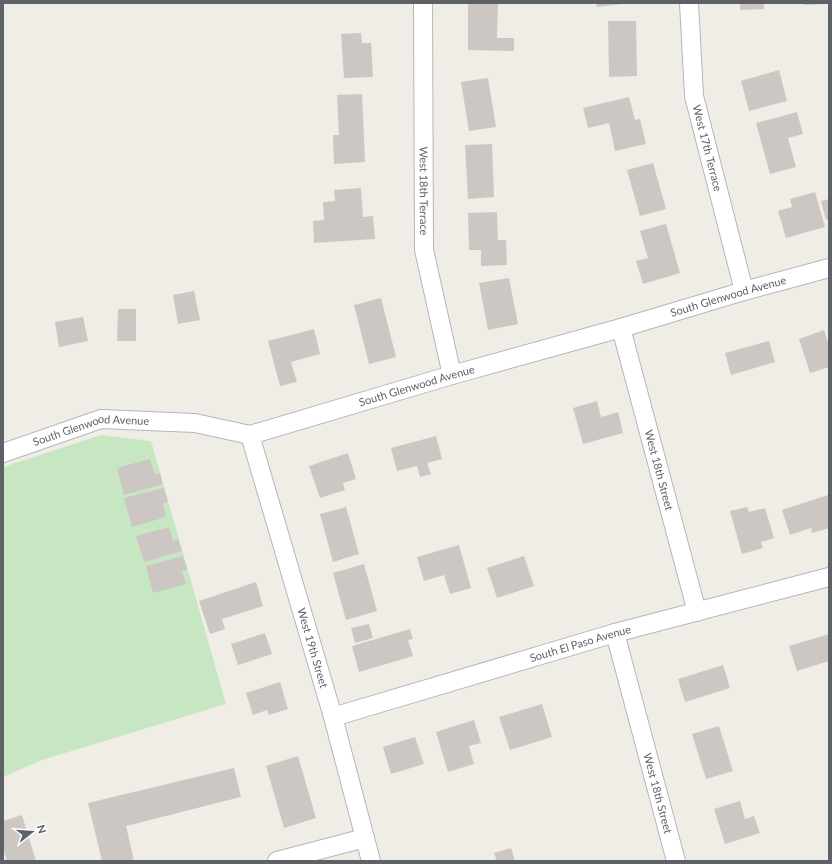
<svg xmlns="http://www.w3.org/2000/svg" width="832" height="864" font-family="Lato,sans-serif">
  <rect width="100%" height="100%" fill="#f0ede6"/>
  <path fill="#c7e7c3" d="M101,435l50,6 75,263 -184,56 -39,17v-310z"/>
  <g fill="#ccc7c3">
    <path d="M468,3l30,1 -1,34h17v13l-46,-1z"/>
    <path d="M596,3h26v1l-25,3z"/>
    <path d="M740,3h24v6l-24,1z"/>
    <path d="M804,3h21v1l-21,1z"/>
    <path d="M608,21h28l1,55 -28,1z"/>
    <path d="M361,33l1,10h9l2,34 -29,1 -3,-44z"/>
    <path d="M779,70l8,31 -38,10 -8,-30z"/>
    <path d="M488,78l8,49 -27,4 -8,-49z"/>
    <path d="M362,94l3,68 -31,2 -1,-29h6l-2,-40z"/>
    <path d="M629,97l6,23 5,-1 6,25 -31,7 -6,-28 -21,5 -5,-20z"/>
    <path d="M797,112l6,22 -15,4 8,29 -26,7 -14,-51z"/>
    <path d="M492,144l2,53 -26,2 -3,-54z"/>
    <path d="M653,163l13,46 -26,7 -13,-46z"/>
    <path d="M361,188l2,29 10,-1 2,23 -61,4 -1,-22 11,-1 -1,-18 12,-1 -1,-11z"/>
    <path d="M815,192l10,35 -39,11 -8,-27 14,-4 -2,-8z"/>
    <path d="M829,199v20l-3,1 -5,-19z"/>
    <path d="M497,212l1,28h8l1,25 -26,1v-16h-12l-1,-37z"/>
    <path d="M666,224l14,49 -37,11 -7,-23 12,-3 -8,-27z"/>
    <path d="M509,278l9,46 -30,6 -9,-47z"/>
    <path d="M194,291l6,29 -22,4 -5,-29z"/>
    <path d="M381,298l15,59 -27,7 -15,-59z"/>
    <path d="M118,309h18v32h-19z"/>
    <path d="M83,317l5,24 -29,6 -4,-25z"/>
    <path d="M314,329l6,25 -29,8 6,20 -17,4 -12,-45z"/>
    <path d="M824,330l5,15v22l-19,6 -11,-34z"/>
    <path d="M769,341l6,21 -44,13 -6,-22z"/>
    <path d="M597,401l4,16 17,-5 5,21 -40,11 -10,-36z"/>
    <path d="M436,436l6,23 -15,4 4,11 -11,3 -3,-11 -20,5 -6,-23z"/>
    <path d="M348,453l8,26 -13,4 2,7 -25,8 -11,-32z"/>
    <path d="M150,459l5,16 5,-2 3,11 -39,11 -7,-27z"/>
    <path d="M164,488l4,14 -5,1 3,14 -34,10 -8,-29z"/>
    <path d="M828,495l1,33 -17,5 -1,-5 -21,7 -8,-25z"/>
    <path d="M346,507l13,47 -26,8 -13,-48z"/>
    <path d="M747,507l2,5 16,-4 9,30 -13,4 2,6 -21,6 -12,-43z"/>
    <path d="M169,527l4,14 5,-2 4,12 -38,11 -8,-26z"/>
    <path d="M459,545l12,43 -21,6 -6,-19 -20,6 -7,-24z"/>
    <path d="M183,556l4,14 -5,1 4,13 -33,9 -7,-27z"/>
    <path d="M524,556l10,30 -37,12 -10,-30z"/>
    <path d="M364,564l13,47 -31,9 -13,-47z"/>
    <path d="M256,582l7,24 -41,13 3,10 -15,5 -11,-33z"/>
    <path d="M369,624l4,14 -18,5 -4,-15z"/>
    <path d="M410,629l3,10 -5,1 5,16 -54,16 -7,-26z"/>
    <path d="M265,633l7,21 -34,11 -7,-21z"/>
    <path d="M829,634v27l-32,10 -8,-25z"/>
    <path d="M723,665l7,23 -45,14 -7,-23z"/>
    <path d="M280,682l8,27 -19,6 -2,-5 -14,5 -7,-22z"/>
    <path d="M542,704l10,33 -42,13 -11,-33z"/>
    <path d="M474,720l7,23 -12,3 5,18 -26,8 -12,-40z"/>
    <path d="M719,726l14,45 -27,8 -14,-45z"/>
    <path d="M415,737l9,27 -33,10 -8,-27z"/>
    <path d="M298,756l18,62 -32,10 -18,-62z"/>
    <path d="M234,768l7,29 -115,29 8,35h-32l-14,-58z"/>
    <path d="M740,801l5,18 9,-3 6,17 -35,11 -11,-35z"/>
    <path d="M22,815l14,46h-29l-4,-13v-27z"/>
    <path d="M511,848l4,13h-18l-3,-8z"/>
  </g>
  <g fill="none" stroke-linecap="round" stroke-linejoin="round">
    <defs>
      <g id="minor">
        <path id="s1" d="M423,3l1,247 28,125"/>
        <path id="s2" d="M689,3l5,93 50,195"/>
        <path id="s3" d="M621,328l76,284"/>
        <path id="s4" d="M250,435l83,282 38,144"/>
        <path id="s5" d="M3,453l98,-34 94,4 55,12 202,-60 169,-47 123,-37 85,-23"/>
        <path id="s6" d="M615,633l61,228"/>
        <path id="s7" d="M333,717l282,-84 214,-56"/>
        <path d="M277,861l88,-23"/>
      </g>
    </defs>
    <use href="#minor" stroke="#b3b7ba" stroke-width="20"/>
    <use href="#minor" stroke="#fff" stroke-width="18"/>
  </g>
  <g text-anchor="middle" stroke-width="3" stroke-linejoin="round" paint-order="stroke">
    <g font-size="11" fill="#5e6266" stroke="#fff">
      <text dy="4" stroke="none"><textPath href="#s2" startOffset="147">West 17th Terrace</textPath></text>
      <text dy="4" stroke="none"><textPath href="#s1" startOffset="188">West 18th Terrace</textPath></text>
      <text dy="4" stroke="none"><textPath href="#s5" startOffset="752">South Glenwood Avenue</textPath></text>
      <text dy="4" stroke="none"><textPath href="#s5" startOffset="428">South Glenwood Avenue</textPath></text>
      <text dy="4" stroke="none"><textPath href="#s5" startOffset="92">South Glenwood Avenue</textPath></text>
      <text dy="4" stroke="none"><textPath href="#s3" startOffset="147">West 18th Street</textPath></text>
      <text dy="4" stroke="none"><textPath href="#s7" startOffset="258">South El Paso Avenue</textPath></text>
      <text dy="4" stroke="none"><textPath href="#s4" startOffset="222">West 19th Street</textPath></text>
      <text dy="4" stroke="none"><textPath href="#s6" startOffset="166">West 18th Street</textPath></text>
    </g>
  </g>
  <rect width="832" height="864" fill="none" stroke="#5e6266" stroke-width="8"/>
  <g transform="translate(32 832) rotate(73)" stroke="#ffffff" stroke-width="3" paint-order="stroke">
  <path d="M0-3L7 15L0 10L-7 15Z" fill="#5e6266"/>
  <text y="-6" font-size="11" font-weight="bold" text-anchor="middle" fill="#5e6266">N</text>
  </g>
</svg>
